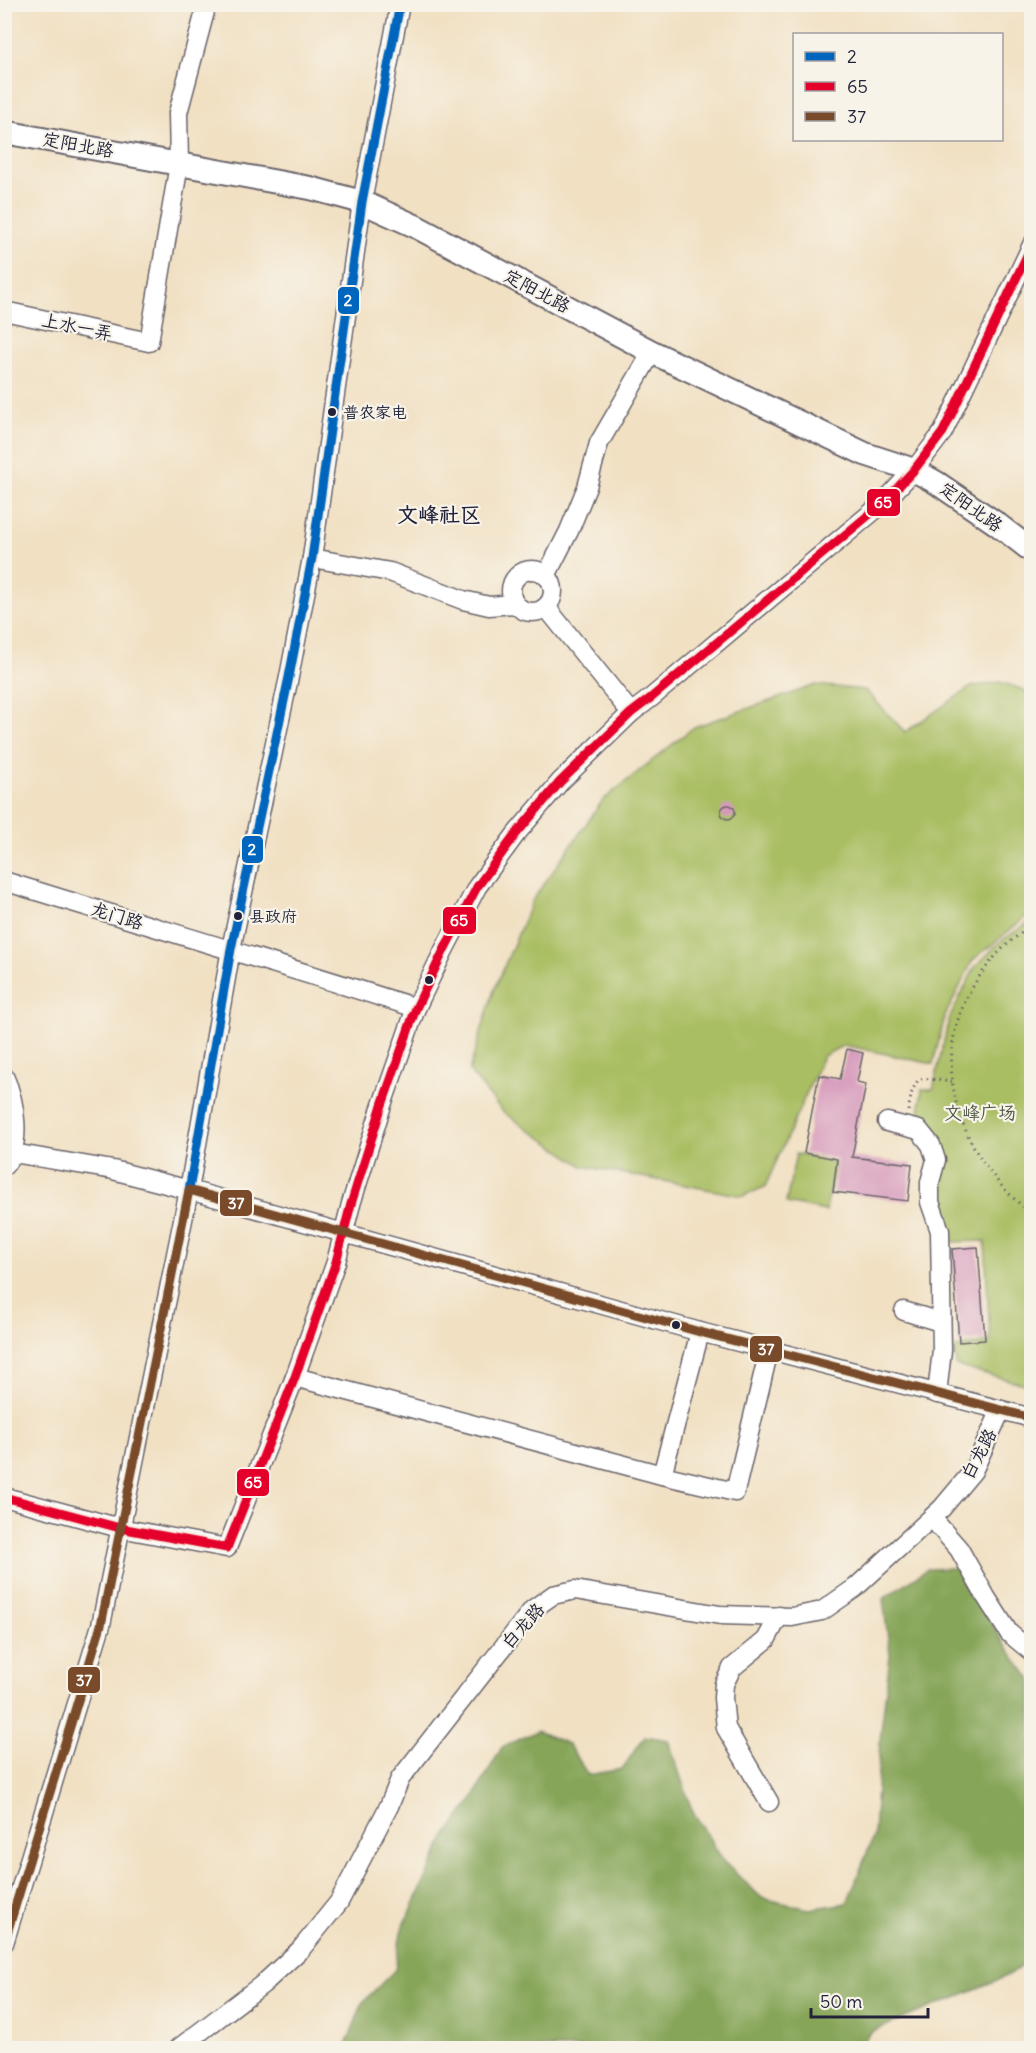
<svg xmlns="http://www.w3.org/2000/svg" width="1036" height="2053" font-family="Delius,'LXGW WenKai TC',sans-serif">
  <rect width="100%" height="100%" fill="#f7f3e8"/>
  <filter id="ink" filterUnits="userSpaceOnUse"><feTurbulence type="fractalNoise" baseFrequency=".0167" numOctaves="2"/><feDisplacementMap in="SourceGraphic" scale="12" xChannelSelector="R" yChannelSelector="G"/><feConvolveMatrix kernelMatrix="1 2 1 2 8 2 1 2 1" color-interpolation-filters="sRGB"/></filter>
  <filter id="wash" filterUnits="userSpaceOnUse"><feTurbulence type="fractalNoise" baseFrequency=".008" numOctaves="4" result="noise"/><feDisplacementMap in="SourceGraphic" scale="24" xChannelSelector="R" yChannelSelector="G"/><feGaussianBlur stdDeviation="1.35" result="paint"/><feColorMatrix in="noise" values="0 0 0 0 0 0 0 0 0 0 0 0 0 0 0 0 0 1.4 0 .05"/><feComposite in="paint" operator="in"/></filter>
  <g filter="url(#wash)">
    <rect width="100%" height="100%" fill="#f1e0c2"/>
    <g fill="#a9be62" stroke="#66704e" stroke-width="1.5">
      <path d="M1000,682l24,8 7,8v215l-58,47 -28,56 -12,48 -89,-19 -21,11 -58,131 -22,9 -160,-30 -80,-54 -34,-41 24,-78 39,-92 71,-101 91,-73 122,-42 49,5 40,42 66,-45z"/>
      <path d="M1031,921v465l-75,-20 -1,-18 35,-6 -5,-101 -37,1 -11,-47 7,-43 -25,-38 3,-25h11l16,-70 26,-52 26,-26z"/>
      <path d="M796,1154l39,8 -9,49 -40,-8z"/>
    </g>
    <path fill="#86a558" stroke="#54644a" stroke-width="1.5" d="M955,1568c26,36 47,77 76,110v283l-29,17 -131,54 -13,16h-513l18,-46 32,-32 6,-38 44,-94 24,-33 33,-58 35,-16 31,13 20,31 34,-6 23,-33 23,4 24,70 32,52 38,36 47,11 38,-6 27,-68 6,-95 10,-85 -7,-56 44,-30z"/>
    <g id="blocks">
      <g fill="#d698bb">
        <circle cx="728" cy="812" r="7"/>
        <path d="M847,1049l16,4 -6,29 9,2 -14,73 60,7 -4,37 -75,-9 4,-33 -33,-6 15,-78 21,4z"/>
        <path d="M978,1247l7,93 -26,2 -7,-93z"/>
      </g>
    </g>
  </g>
  <g filter="url(#ink)">
    <use href="#blocks" fill-opacity="0" stroke="#6a646a" stroke-width="1.5"/>
    <g fill="none" stroke-linecap="round" stroke-linejoin="round">
      <defs>
        <g id="minor">
          <path d="M4,311l145,31 30,-178 -1,-51 29,-109"/>
          <path d="M312,558l78,14 73,28 26,6 26,-2"/>
          <circle cx="532" cy="591" r="21"/>
          <path d="M546,576l23,-45 18,-44 12,-44 53,-91"/>
          <path d="M546,607l85,106"/>
          <path d="M4,881c138,43 275,83 412,127"/>
          <path d="M4,1076c11,24 19,69 0,90"/>
          <path d="M887,1122l32,8 12,15 5,15 -6,22v20l10,29 2,119 -5,44"/>
          <path d="M13,1153l100,17 76,20 42,-241 58,-272 23,-119 50,-356 38,-198"/>
          <path d="M904,1311l36,11"/>
          <path d="M295,1377l367,98 73,17 34,-142"/>
          <path d="M662,1475l38,-143"/>
          <path d="M4,1497l116,31 107,20 68,-171 41,-115 15,-58 31,-99 34,-97 28,-58 33,-63 39,-53 44,-52 71,-69 21,-16 231,-194 31,-33 29,-38 89,-187"/>
          <path d="M932,1518l27,31 27,48 23,36 23,19"/>
          <path d="M769,1802l-43,-74 -3,-30 1,-14 8,-16 34,-28 13,-24"/>
          <path d="M4,1943l97,-318 88,-435 511,142 332,86"/>
          <path d="M179,2048l84,-64 38,-35 38,-47 50,-96 11,-27 133,-170 20,-14 22,-5 145,25 72,2 30,-6 33,-23 87,-80 31,-37 28,-61"/>
        </g>
        <path id="major" d="M4,132l306,56 52,14 53,24 237,126 213,102 49,16 23,13 60,41 35,27"/>
      </defs>
      <use href="#minor" stroke="#6a646a" stroke-width="21"/>
      <use href="#major" stroke="#6a646a" stroke-width="26"/>
      <g stroke="#6a646a" stroke-width="3" stroke-dasharray="1.5 4.5" stroke-linecap="butt">
        <path d="M1032,927c-22,11 -39,30 -53,50 -56,81 -21,180 53,237"/>
        <path d="M908,1111l4,-20 6,-11 6,-2 28,4"/>
      </g>
      <use href="#minor" stroke="#fff" stroke-width="18"/>
      <use href="#major" stroke="#fff" stroke-width="22"/>
      <defs>
        <path id="bus-1" d="M189,1190l42,-241 58,-272 23,-119 50,-356 38,-198"/>
        <path id="bus-2" d="M4,1497l116,31 107,20 68,-171 41,-115 15,-58 31,-99 34,-97 28,-58 33,-63 39,-53 44,-52 71,-69 21,-16 231,-194 31,-33 29,-38 89,-187"/>
        <path id="bus-3" d="M4,1943l97,-318 88,-435 511,142 332,86"/>
      </defs>
      <use href="#bus-1" stroke="#f7f3e8" stroke-width="14"/>
      <use href="#bus-2" stroke="#f7f3e8" stroke-width="14"/>
      <use href="#bus-3" stroke="#f7f3e8" stroke-width="14"/>
      <use href="#bus-1" stroke="#0065bd" stroke-width="9"/>
      <use href="#bus-2" stroke="#e4002b" stroke-width="9"/>
      <use href="#bus-3" stroke="#7a4b2a" stroke-width="9"/>
    </g>
  </g>
  <g fill="#22223b" stroke="#f7f3e8" stroke-width="2">
    <circle cx="332" cy="412" r="5"/>
    <circle cx="238" cy="916" r="5"/>
    <circle cx="429" cy="980" r="5"/>
    <circle cx="676" cy="1325" r="5"/>
  </g>
  <g text-anchor="middle" stroke-width="4.5" stroke-linejoin="round" paint-order="stroke">
    <g font-size="16" fill="#22223b" stroke="#f7f3e8" text-anchor="start">
      <text x="343" y="418">普农家电</text>
      <text x="249" y="922">县政府</text>
    </g>
    <g font-size="18" fill="#22223b" stroke="#f7f3e8">
      <text transform="translate(78 145) rotate(10)" y="6">定阳北路</text>
      <text transform="translate(537 291) rotate(28)" y="6">定阳北路</text>
      <text transform="translate(77 327) rotate(12)" y="6">上水一弄</text>
      <text transform="translate(971 507) rotate(35)" y="6">定阳北路</text>
      <text transform="translate(117 916) rotate(17)" y="6">龙门路</text>
      <text transform="translate(979 1454) rotate(-62)" y="6">白龙路</text>
      <text transform="translate(523 1626) rotate(-48)" y="6">白龙路</text>
    </g>
    <g font-size="18" fill="#515949" stroke="#f7f3e8">
      <text x="980" y="1119">文峰广场</text>
    </g>
    <g font-size="21" font-weight="bold" fill="#22223b" stroke="#f7f3e8">
      <text x="439" y="522">文峰社区</text>
    </g>
  </g>
  <g stroke="#f7f3e8" stroke-width="2">
    <rect x="337" y="286" width="23" height="29" rx="6" fill="#0065bd"/>
    <rect x="866" y="488" width="35" height="29" rx="6" fill="#e4002b"/>
    <rect x="241" y="835" width="23" height="29" rx="6" fill="#0065bd"/>
    <rect x="442" y="906" width="35" height="29" rx="6" fill="#e4002b"/>
    <rect x="219" y="1189" width="34" height="28" rx="6" fill="#7a4b2a"/>
    <rect x="749" y="1335" width="34" height="28" rx="6" fill="#7a4b2a"/>
    <rect x="236" y="1468" width="34" height="29" rx="6" fill="#e4002b"/>
    <rect x="67" y="1666" width="34" height="28" rx="6" fill="#7a4b2a"/>
  </g>
  <g font-size="16" text-anchor="middle" font-weight="bold" fill="#fff">
    <text x="348" y="306">2</text>
    <text x="883" y="508">65</text>
    <text x="252" y="855">2</text>
    <text x="459" y="926">65</text>
    <text x="236" y="1209">37</text>
    <text x="766" y="1355">37</text>
    <text x="253" y="1488">65</text>
    <text x="84" y="1686">37</text>
  </g>
  <rect width="1036" height="2053" fill="none" stroke="#f7f3e8" stroke-width="24"/>
  <rect x="793" y="33" width="210" height="108" fill="#f7f3e8" stroke="#a29fa3" stroke-width="1.5"/>
  <rect x="805" y="52" width="30" height="9" fill="#0065bd" stroke="#a29fa3" stroke-width="1.5"/>
  <text x="847" y="63" font-size="18" fill="#22223b">2</text>
  <rect x="805" y="82" width="30" height="9" fill="#e4002b" stroke="#a29fa3" stroke-width="1.5"/>
  <text x="847" y="93" font-size="18" fill="#22223b">65</text>
  <rect x="805" y="112" width="30" height="9" fill="#7a4b2a" stroke="#a29fa3" stroke-width="1.5"/>
  <text x="847" y="123" font-size="18" fill="#22223b">37</text>
  <path d="M811 2008v9h117v-9" fill="none" stroke="#22223b" stroke-width="3"/>
  <text x="820" y="2008" font-size="18" fill="#22223b" stroke="#f7f3e8" stroke-width="4.5" paint-order="stroke">50 m</text>
</svg>
